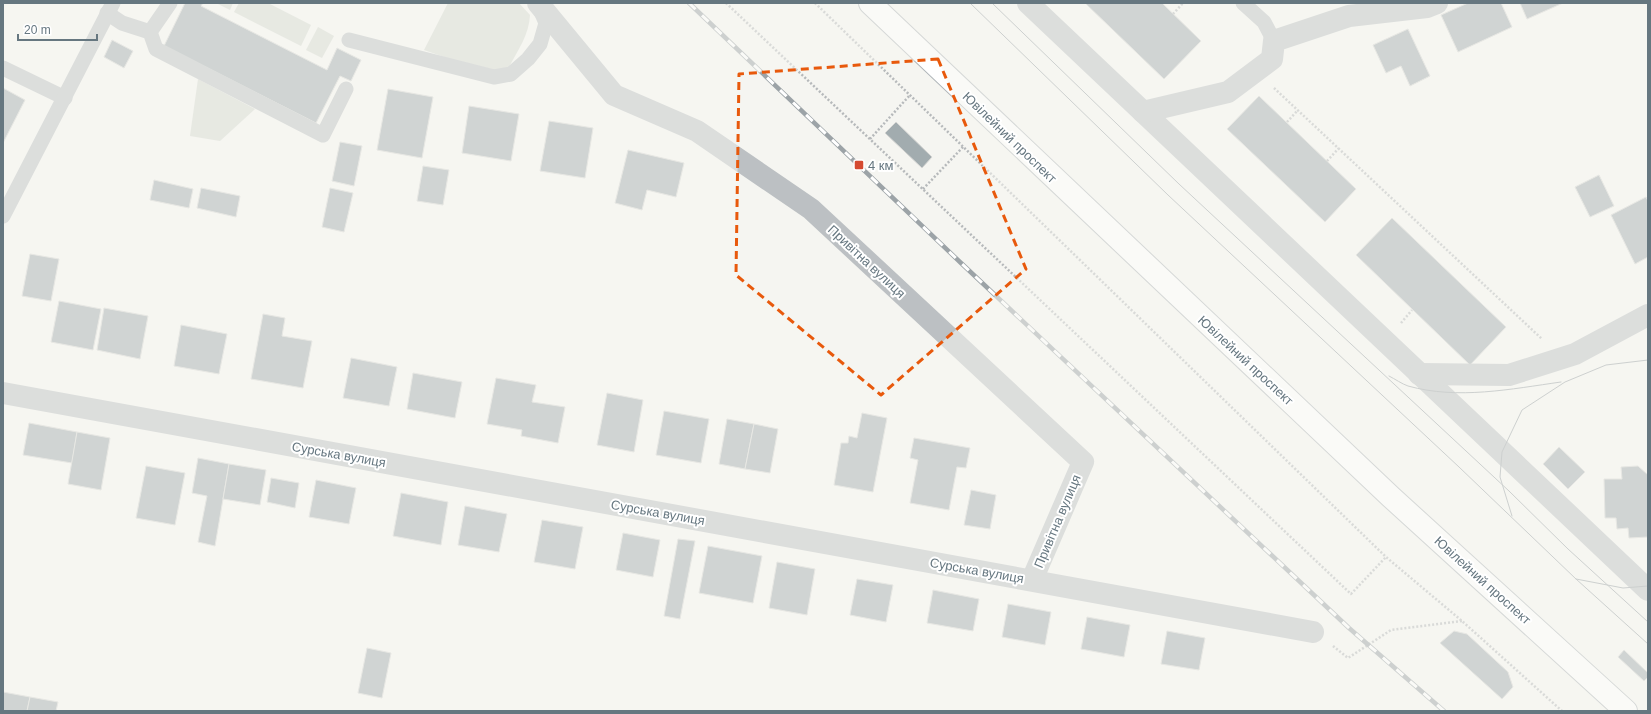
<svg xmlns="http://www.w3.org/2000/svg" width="1651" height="714" font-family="Helvetica,sans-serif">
  <rect width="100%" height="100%" fill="#f5f5f1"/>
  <g fill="#d5d9d1">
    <path d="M216,3h17l-3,7z"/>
    <path d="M239,3h29l43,22 -10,21 -67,-34z"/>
    <path d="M448,3h71l11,12c-1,20 -12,35 -21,52l-14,3 -48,-12 -23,-8z"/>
    <path d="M318,27l16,9 -12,22 -16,-8z"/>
    <path d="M198,79l57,30 -35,32 -30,-5z"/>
  </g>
  <g fill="#a2acaf" stroke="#d6d6d4">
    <path d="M185,3h18l-2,3 126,64 10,-22 24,12 -10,21 -11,-5 -24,47 -152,-77z"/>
    <path d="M1085,3h77l39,38 -37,38z"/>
    <path d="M1468,3h33l11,24 -54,25 -17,-37z"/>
    <path d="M1520,3h43l-36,16z"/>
    <path d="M1408,29l22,47 -20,10 -9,-20 -15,7 -13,-28z"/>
    <path d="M112,40l21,11 -9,17 -20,-11z"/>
    <path d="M3,88l22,12 -22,43z"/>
    <path d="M388,89l45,8 -11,61 -45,-8z"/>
    <path d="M1259,96l97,93 -31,33 -98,-93z"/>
    <path d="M469,106l50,8 -8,47 -49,-8z"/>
    <path d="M549,121l44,7 -8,50 -45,-7z"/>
    <path d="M896,122l36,35 -10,11 -37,-35z"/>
    <path d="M340,142l22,4 -8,40 -22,-5z"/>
    <path d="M628,150l56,13 -8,34 -29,-7 -5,20 -27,-7z"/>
    <path d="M423,166l26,4 -6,35 -26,-4z"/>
    <path d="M1599,175l15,31 -24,11 -15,-30z"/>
    <path d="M154,180l39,9 -4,19 -39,-8z"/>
    <path d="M201,188l39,8 -4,21 -39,-9z"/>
    <path d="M330,188l23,5 -9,39 -22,-5z"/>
    <path d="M1646,197l2,4v56l-13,7 -24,-49z"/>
    <path d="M1392,218l114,109 -36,38 -114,-110z"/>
    <path d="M30,254l29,5 -8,42 -29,-5z"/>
    <path d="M59,301l42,8 -8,41 -42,-8z"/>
    <path d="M104,308l44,8 -8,43 -43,-9z"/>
    <path d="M263,314l22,4 -3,18 30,5 -9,47 -52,-9z"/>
    <path d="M181,325l46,9 -8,40 -45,-8z"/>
    <path d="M351,358l46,9 -8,39 -46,-8z"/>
    <path d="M413,373l49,9 -7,36 -48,-9z"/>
    <path d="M496,378l40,7 -4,17 33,5 -7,36 -37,-7 1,-6 -35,-6z"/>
    <path d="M607,393l36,7 -9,52 -37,-7z"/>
    <path d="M664,411l45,8 -8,44 -45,-8z"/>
    <path d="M862,413l25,5 -14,74 -39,-7 7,-42h7l1,-7 8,2z"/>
    <path d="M727,419l27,5 -9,45 -26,-5z"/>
    <path d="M29,423l48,9 -5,31 -49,-8z"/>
    <path d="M754,424l24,5 -8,44 -25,-4z"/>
    <path d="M77,432l33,6 -9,52 -33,-6z"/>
    <path d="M914,438l56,10 -4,20 -9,-1 -8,43 -39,-7 8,-43 -8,-2z"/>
    <path d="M1559,447l26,25 -17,17 -25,-25z"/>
    <path d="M198,458l31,6 -14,82 -17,-4 9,-46 -15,-3z"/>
    <path d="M229,464l37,6 -6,35 -37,-6z"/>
    <path d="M146,466l39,7 -10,52 -39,-7z"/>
    <path d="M1638,466l10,9v62l-19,1 -1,-10 -11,1 -1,-11h-11l-1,-39h18l-1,-12z"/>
    <path d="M271,478l28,5 -4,25 -28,-6z"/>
    <path d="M316,480l40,8 -7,36 -40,-7z"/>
    <path d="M971,490l25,5 -6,34 -26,-4z"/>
    <path d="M401,493l47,9 -7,43 -48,-9z"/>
    <path d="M465,506l42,8 -8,38 -41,-7z"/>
    <path d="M542,520l41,7 -8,42 -41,-7z"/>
    <path d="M623,533l37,7 -7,37 -37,-7z"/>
    <path d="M678,539l17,2 -15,78 -16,-3z"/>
    <path d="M708,546l54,10 -9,47 -54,-10z"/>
    <path d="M777,562l38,7 -8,46 -38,-7z"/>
    <path d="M857,579l36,6 -7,37 -36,-7z"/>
    <path d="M933,590l46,9 -6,32 -46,-8z"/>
    <path d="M1008,604l43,8 -6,33 -43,-8z"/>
    <path d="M1087,617l43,8 -6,32 -43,-8z"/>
    <path d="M1167,631l38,7 -6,32 -38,-6z"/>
    <path d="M1454,631l13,3 41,38 5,15 -11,12 -62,-56z"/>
    <path d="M367,648l24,5 -9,45 -24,-5z"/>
    <path d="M1624,650l24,23v4l-4,4 -26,-24z"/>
    <path d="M3,692l27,5 -3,14h-24z"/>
    <path d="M30,697l28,5 -2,9h-29z"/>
  </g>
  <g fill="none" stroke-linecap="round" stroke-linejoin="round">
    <defs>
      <path id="secondary" d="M870,3l521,494 235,214"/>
    </defs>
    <use href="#secondary" stroke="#aeb4b8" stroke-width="24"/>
    <g stroke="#b6b9bb" stroke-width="2.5" stroke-dasharray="2 2" stroke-linecap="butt">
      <path d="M726,3l625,591 35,-37"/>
      <path d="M815,3l571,554 76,64 100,90"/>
      <path d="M1173,14l10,-11"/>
      <path d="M1274,88l268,251"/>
      <path d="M1287,122l11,-12"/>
      <path d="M870,139l40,-44"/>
      <path d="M1327,161l12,-13"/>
      <path d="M923,189l40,-42"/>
      <path d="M1401,323l11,-13"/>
      <path d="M1333,646l15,12 43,-28 71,-9"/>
    </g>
    <g stroke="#bcc0c3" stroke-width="15">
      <path d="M1243,3l21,19 10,19"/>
      <path d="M107,13l15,10 28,9 6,17 167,86 23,-46"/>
      <path d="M150,32l20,-29"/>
      <path d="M349,40l145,37 17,-3 17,-15 12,-15 6,-21 -6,-14"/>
      <path d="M3,68l62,30"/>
      <path d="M3,216l110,-213"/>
    </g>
    <g stroke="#bcc0c3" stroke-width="22">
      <path d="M538,3l76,92 83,36 114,78 272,253 -51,118"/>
      <path d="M1028,3l620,587"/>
      <path d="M1143,112l85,-20 44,-33 2,-18 75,-25 78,-9 10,-4"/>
      <path d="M1419,374l90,1 66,-21 73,-39"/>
      <path d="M3,393l1310,239"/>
    </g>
    <use href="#secondary" stroke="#fff" stroke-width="22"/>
    <g stroke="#9ca3a7" stroke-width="1">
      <path d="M970,3l198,192 291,272 117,112 72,65"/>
      <path d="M992,3l187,181 330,307 59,58 80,73"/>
      <path d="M1389,376c6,3 13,8 19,10 50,14 103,3 153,-4"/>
      <path d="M1512,516l-12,-39 2,-25 20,-42 43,-28 41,-17 42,-5"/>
      <path d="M1576,579l47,9 25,-2"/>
    </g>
    <defs>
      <path id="rail" d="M689,3l272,260 388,365 95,83"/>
    </defs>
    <use href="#rail" stroke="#9ca3a7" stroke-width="4.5"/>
    <use href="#rail" stroke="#fff" stroke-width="3" stroke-dasharray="9" stroke-linecap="butt"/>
  </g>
  <path d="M0 0H1651V714H0ZM938,59l88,210 -145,126 -145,-120 3,-201z" fill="#f5f5f1" fill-opacity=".55" fill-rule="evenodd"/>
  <path fill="none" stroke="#e8590c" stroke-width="3" stroke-dasharray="8 5" stroke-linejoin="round" d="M938,59l88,210 -145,126 -145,-120 3,-201z"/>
  <rect fill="#d54a31" stroke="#fff" stroke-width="1.5" x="854" y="160" width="10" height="10" rx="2"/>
  <g text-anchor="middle" stroke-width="4" stroke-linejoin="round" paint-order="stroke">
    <g font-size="13" fill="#667780" stroke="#fff">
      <text transform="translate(1010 137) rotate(44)" y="5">Ювілейний проспект</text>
      <text transform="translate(867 261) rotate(43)" y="5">Привітна вулиця</text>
      <text transform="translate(1246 360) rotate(43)" y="5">Ювілейний проспект</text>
      <text transform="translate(339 454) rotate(10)" y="5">Сурська вулиця</text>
      <text transform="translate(658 512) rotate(10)" y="5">Сурська вулиця</text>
      <text transform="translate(1057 521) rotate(-67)" y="5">Привітна вулиця</text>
      <text transform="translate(977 570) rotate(10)" y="5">Сурська вулиця</text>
      <text transform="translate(1483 580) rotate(42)" y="5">Ювілейний проспект</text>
    </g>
    <g font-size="13" fill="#667780" stroke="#fff" text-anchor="start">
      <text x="868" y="170">4 км</text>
    </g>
  </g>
  <rect width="1651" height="714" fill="none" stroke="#667780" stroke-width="8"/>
  <path d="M18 34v6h79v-6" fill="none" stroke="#667780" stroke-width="2"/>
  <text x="24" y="34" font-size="12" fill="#667780" stroke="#ffffff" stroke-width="3" paint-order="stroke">20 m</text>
</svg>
